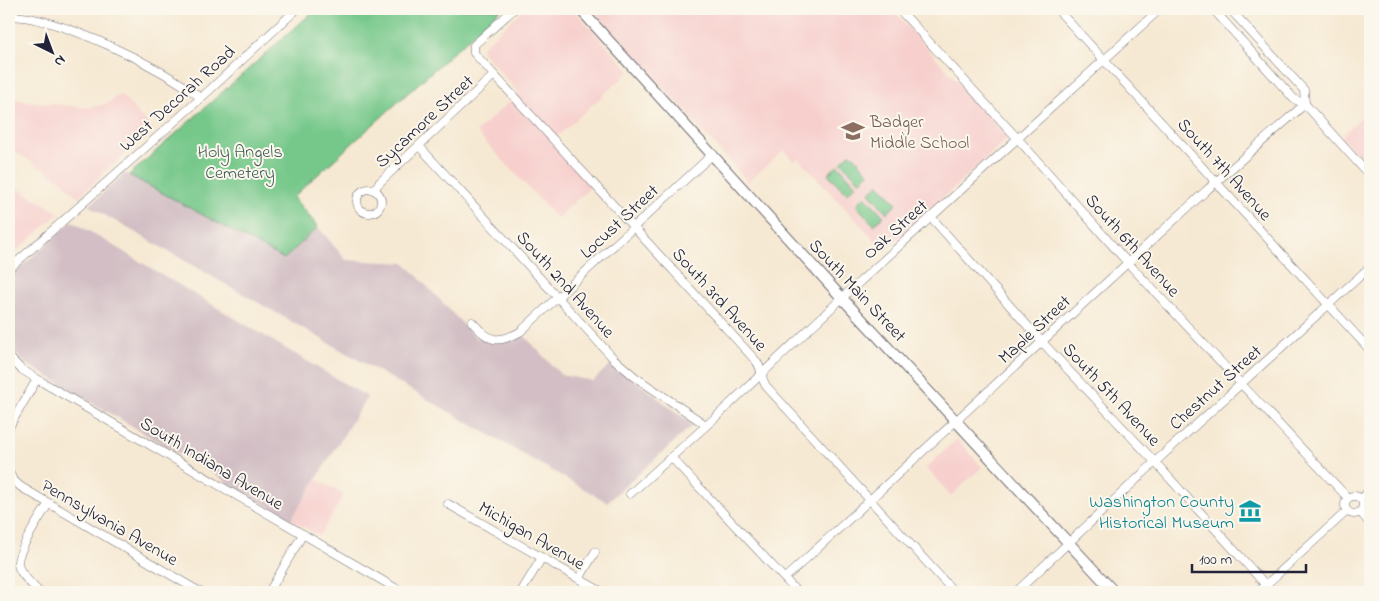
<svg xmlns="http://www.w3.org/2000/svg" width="1379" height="601" font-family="'Indie Flower',sans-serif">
  <rect width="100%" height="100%" fill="#fbf7ec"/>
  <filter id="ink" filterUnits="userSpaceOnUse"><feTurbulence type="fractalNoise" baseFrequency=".02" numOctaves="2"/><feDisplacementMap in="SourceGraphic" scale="10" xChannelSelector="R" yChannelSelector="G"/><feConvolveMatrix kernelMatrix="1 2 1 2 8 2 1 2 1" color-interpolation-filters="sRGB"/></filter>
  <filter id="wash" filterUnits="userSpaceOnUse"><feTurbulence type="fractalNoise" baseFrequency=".0096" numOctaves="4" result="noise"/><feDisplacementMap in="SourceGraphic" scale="20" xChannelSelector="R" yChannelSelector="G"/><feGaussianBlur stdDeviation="1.12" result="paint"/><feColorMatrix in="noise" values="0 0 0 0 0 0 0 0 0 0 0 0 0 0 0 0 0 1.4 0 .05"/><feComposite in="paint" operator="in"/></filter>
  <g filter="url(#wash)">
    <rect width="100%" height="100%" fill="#f6e9d3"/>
    <g fill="#f7d0ce">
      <path d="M524,9h49l57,62 -79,71 40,45 -34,31 -81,-86 43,-39 -38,-43 2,-4z"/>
      <path d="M592,9h300l115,128 -2,4 -120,110 -87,-93 -4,4 -10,-12 -36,32z"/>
      <path d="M120,94l33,35 -75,68 -17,-17 -52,-32v-49l79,9 18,-4z"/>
      <path d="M1370,108v60l-29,-31z"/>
      <path d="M9,183l50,30 -50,45z"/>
      <path d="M957,439l25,28 -31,29 -25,-28z"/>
      <path d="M316,479l28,16 -25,41 -28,-16z"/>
    </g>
    <g fill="#d2bec4">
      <path d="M125,173l159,86 34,-32 28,33 59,3 71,75 30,3 13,-11 42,45 32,6 19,-18 81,62 -86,77 -518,-296z"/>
      <path d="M72,221l295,176 -76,123 -266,-157 -16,-17v-68z"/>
    </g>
    <g fill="#76c88a" stroke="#4c7562">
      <path d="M316,9h185l-208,188 25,30 -34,32 -155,-84z"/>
      <path d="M851,153l18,20 -9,9 -19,-20z"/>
      <path d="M838,165l18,20 -9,9 -19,-20z"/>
      <path d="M879,184l18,20 -10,9 -18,-20z"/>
      <path d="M865,196l19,20 -10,9 -18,-20z"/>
    </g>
  </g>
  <g filter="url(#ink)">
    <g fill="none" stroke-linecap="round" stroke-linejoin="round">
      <defs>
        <g id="minor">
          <path d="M514,9l-40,36v8l283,309c5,8 4,16 9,24l188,206"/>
          <path d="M899,9l119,130 110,124 220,235"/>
          <path d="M1057,9l313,341"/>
          <path d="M1213,9l81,90 11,5 65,72"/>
          <path d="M1230,9l74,81 1,14"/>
          <path d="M9,16c49,0 153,51 192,82"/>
          <path d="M419,146l195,213 21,18 71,48"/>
          <circle cx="369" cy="201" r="12"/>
          <path d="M374,190l5,-7 115,-108"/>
          <path d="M931,217l111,125 113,120 117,130"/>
          <path d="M9,269l192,-171 96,-89"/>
          <path d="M472,322c18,20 24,22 48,10l193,-178"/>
          <path d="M9,357l12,12 16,10 365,213"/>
          <path d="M9,427l28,-48"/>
          <path d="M671,457l126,135"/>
          <path d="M9,472l4,8 8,7 179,105"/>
          <path d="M630,494l87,-78 125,-118 318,-289"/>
          <circle cx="1354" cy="505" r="9"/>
          <path d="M1361,499l9,-9"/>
          <path d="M448,504l154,88"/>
          <path d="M1360,512l10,11"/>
          <path d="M785,578l423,-389 97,-85"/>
          <path d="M579,579l16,-27"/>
          <path d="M39,592c-6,-7 -20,-18 -21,-28 -2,-11 24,-50 31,-61"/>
          <path d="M269,592l34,-58"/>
          <path d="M521,592l20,-33"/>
          <path d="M1016,592l139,-130 215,-195"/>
          <path d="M1258,592l89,-81"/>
        </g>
        <path id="major" d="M580,9l262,289 272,294"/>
      </defs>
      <use href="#minor" stroke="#6c6870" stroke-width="9"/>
      <use href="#major" stroke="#6c6870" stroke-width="12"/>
      <use href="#minor" stroke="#fff" stroke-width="8"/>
      <use href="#major" stroke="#fff" stroke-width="10"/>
    </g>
  </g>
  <defs>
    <symbol id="school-bare" viewBox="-9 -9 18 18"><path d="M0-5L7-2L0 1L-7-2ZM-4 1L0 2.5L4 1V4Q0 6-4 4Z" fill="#8d6e63" stroke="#fbf7ec" stroke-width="2.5" paint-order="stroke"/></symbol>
    <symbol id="museum-bare" viewBox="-9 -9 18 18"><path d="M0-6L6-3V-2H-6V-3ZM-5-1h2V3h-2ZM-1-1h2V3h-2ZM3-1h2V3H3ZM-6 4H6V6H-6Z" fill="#0f9aa8" stroke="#fbf7ec" stroke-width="2.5" paint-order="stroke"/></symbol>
  </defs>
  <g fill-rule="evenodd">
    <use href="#school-bare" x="837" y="115" width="32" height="32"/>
    <use href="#museum-bare" x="1234" y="495" width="32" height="32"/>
  </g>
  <g text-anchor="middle" stroke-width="4" stroke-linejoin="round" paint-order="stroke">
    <g font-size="18" fill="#22223b" stroke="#fbf7ec">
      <text transform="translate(177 98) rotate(-42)" y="6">West Decorah Road</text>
      <text transform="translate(424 121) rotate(-43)" y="6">Sycamore Street</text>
      <text transform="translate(1225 169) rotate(48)" y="6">South 7th Avenue</text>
      <text transform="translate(619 221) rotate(-43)" y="6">Locust Street</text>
      <text transform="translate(895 229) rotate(-42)" y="6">Oak Street</text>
      <text transform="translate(1133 245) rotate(48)" y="6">South 6th Avenue</text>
      <text transform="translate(566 284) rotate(48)" y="6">South 2nd Avenue</text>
      <text transform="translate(858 290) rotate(47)" y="6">South Main Street</text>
      <text transform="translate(720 299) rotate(48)" y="6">South 3rd Avenue</text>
      <text transform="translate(1034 329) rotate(-43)" y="6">Maple Street</text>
      <text transform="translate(1215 387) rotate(-42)" y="6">Chestnut Street</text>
      <text transform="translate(1112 394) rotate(47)" y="6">South 5th Avenue</text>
      <text transform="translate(212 463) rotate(31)" y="6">South Indiana Avenue</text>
      <text transform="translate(110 522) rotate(30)" y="6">Pennsylvania Avenue</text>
      <text transform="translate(532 535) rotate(30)" y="6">Michigan Avenue</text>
    </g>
    <g font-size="18" fill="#785e54" stroke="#fbf7ec" text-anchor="start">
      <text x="870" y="127">Badger<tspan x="870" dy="21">Middle School</tspan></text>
    </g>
    <g font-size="18" fill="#3f5c57" stroke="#fbf7ec">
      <text x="240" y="157">Holy Angels<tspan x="240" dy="21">Cemetery</tspan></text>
    </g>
    <g font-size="18" fill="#0d838f" stroke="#fbf7ec" text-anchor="end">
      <text x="1234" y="507">Washington County<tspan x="1234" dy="21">Historical Museum</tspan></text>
    </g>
  </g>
  <rect width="1379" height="601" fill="none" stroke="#fbf7ec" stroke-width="30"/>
  <g transform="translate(52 52) rotate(138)" stroke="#fbf7ec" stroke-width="4" paint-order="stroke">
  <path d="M0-4L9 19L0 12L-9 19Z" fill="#22223b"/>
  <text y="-8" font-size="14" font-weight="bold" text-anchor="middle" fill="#22223b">N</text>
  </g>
  <path d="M1192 564v8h114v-8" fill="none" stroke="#22223b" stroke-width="2.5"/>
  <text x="1199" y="564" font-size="15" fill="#22223b" stroke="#fbf7ec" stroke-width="4" paint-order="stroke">100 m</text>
</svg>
